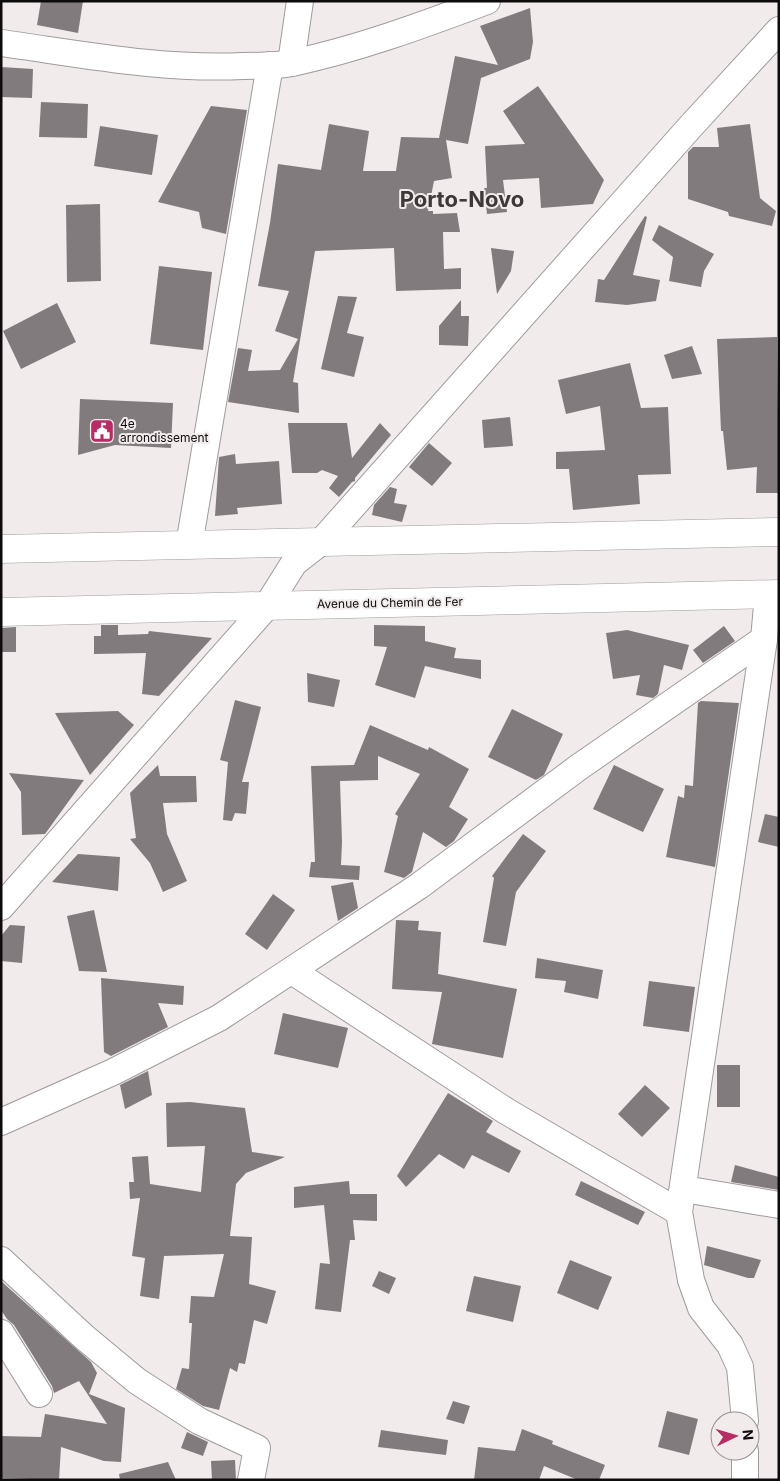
<svg xmlns="http://www.w3.org/2000/svg" width="780" height="1481" font-family="Inter,sans-serif">
  <rect width="100%" height="100%" fill="#f2ebec"/>
  <g fill="#827b7d">
    <path d="M41,1h42l-5,32 -41,-8z"/>
    <path d="M530,8l3,34 -3,17 -49,19 -13,66 -22,-4 6,38 -18,3 -6,30h5v3l24,-1 3,19h-17l1,37 17,-1v21l-65,2 -2,-43 -79,3 -22,131 5,1 1,30 -71,-11 10,-54 14,2 -4,21 32,-1 18,-31 -23,-8 14,-40 -31,-5 12,-63 8,-59 43,6 8,-46 40,7 -6,40h33l5,-34 38,1 16,-82 43,9 -18,-39z"/>
    <path d="M1,67l32,2 -1,29 -31,-1z"/>
    <path d="M538,86l66,94 -11,24 -52,4 -2,-30 -36,2 4,32 -20,2 -3,-26h3l-2,-42 40,-2 -22,-33z"/>
    <path d="M41,102l47,2 -1,34 -48,-1z"/>
    <path d="M211,106l36,4 -21,124 -24,-6 -3,-16 -41,-10z"/>
    <path d="M750,124l10,74 16,13 -4,15 -43,-10 -1,-4 -40,-13v-47l5,-5h26l-2,-19z"/>
    <path d="M100,126l58,9 -6,40 -58,-9z"/>
    <path d="M100,204l1,77 -34,1 -1,-77z"/>
    <path d="M645,216l2,1 -14,58 27,5 -4,21 -29,4 -32,-3 3,-23 6,1z"/>
    <path d="M659,225l55,29 -10,17 -3,16 -32,-6 4,-24 -21,-17z"/>
    <path d="M491,248l23,3 -3,20 -14,23z"/>
    <path d="M159,266l53,6 -9,78 -53,-6z"/>
    <path d="M338,296l19,1 -10,36 17,4 -10,40 -33,-8z"/>
    <path d="M461,300v16h8l-1,30 -29,-1v-19z"/>
    <path d="M57,303l19,39 -55,27 -18,-38z"/>
    <path d="M777,337l2,156h-23l1,-26 -30,3 -4,-39h-2l-4,-92z"/>
    <path d="M692,346l10,28 -30,5 -8,-24z"/>
    <path d="M630,363l11,45 27,-1 3,67 -33,1 2,29 -67,6 -4,-41h-13v-17l49,-2 -5,-44 -34,8 -8,-34z"/>
    <path d="M80,399l93,4 -2,45 -56,-3 -37,10z"/>
    <path d="M510,417l3,29 -29,2 -2,-28z"/>
    <path d="M288,423h59l5,35 28,-35 11,12 -36,43v3l-3,1 -13,15 -10,-9 9,-12 -16,-6 -5,3h-25z"/>
    <path d="M429,443l23,20 -20,23 -23,-19z"/>
    <path d="M235,454l1,10 43,-3 3,43 -45,4 1,6 -23,2 4,-59z"/>
    <path d="M390,487l7,2 -3,14 13,2 -5,17 -30,-7 2,-10z"/>
    <path d="M101,625h17v10l30,-1 1,-3 63,7 -53,58 -17,-2 4,-41 -52,1v-18h7z"/>
    <path d="M374,625l51,1v15l31,7 -2,10 27,2v19l-56,-13 -10,32 -40,-13 12,-38 -13,-1z"/>
    <path d="M724,626l11,15 -32,22 -10,-13z"/>
    <path d="M16,627v25h-15v-24z"/>
    <path d="M627,630l62,15 -7,25 -18,-5 -6,29 -5,4 -17,-3 4,-20 -27,4 -7,-46z"/>
    <path d="M307,673l33,7 -6,27 -26,-5z"/>
    <path d="M235,700l26,7 -19,75h7l-3,32 -11,-1 -3,8 -9,-1 5,-58 -8,-2z"/>
    <path d="M701,701l38,2 -24,164 -49,-10 12,-61 6,2 1,-13 8,1 5,-83z"/>
    <path d="M512,709l51,25 -19,41 -8,5 -48,-23z"/>
    <path d="M118,711l16,14 -44,50 -35,-62z"/>
    <path d="M370,725l58,25 1,-3 40,22 -20,38 19,12 -14,22 -8,6 -23,-15 -11,40 -8,6 -20,-6 14,-56 -3,-2 25,-40 -42,-18v24l-38,1 2,61 -1,23 19,1 -1,14 -50,-3 2,-15h4l-4,-96 43,-1z"/>
    <path d="M158,765l2,11h36l1,26 -34,1 4,31 20,47 -24,11 -13,-29 -20,-24 6,-1 -6,-45z"/>
    <path d="M614,765l50,24 -21,43 -50,-23z"/>
    <path d="M9,773l75,7 -39,54 -23,1 -1,-43z"/>
    <path d="M765,814l14,3v30l-21,-5z"/>
    <path d="M523,834l23,17 -30,41 -10,54 -23,-4 11,-64 -2,-2z"/>
    <path d="M78,854l42,3 -2,34 -66,-9z"/>
    <path d="M353,882l5,26 -20,13 -7,-35z"/>
    <path d="M273,894l22,16 -28,40 -22,-16z"/>
    <path d="M94,910l13,62 -28,-1 -12,-55z"/>
    <path d="M396,920l23,1 -1,9 23,2 -3,42 79,15 -14,69 -71,-14 10,-52 -50,-3z"/>
    <path d="M10,925l15,1 -3,37 -21,-2v-25z"/>
    <path d="M537,958l66,12 -5,29 -34,-7 2,-11 -31,-3z"/>
    <path d="M101,978l83,8 -1,19 -25,-2 10,24 -57,29 -7,-4z"/>
    <path d="M649,981l46,6 -6,45 -46,-6z"/>
    <path d="M283,1013l65,15 -10,40 -64,-14z"/>
    <rect x="717" y="1065" width="23" height="42"/>
    <path d="M148,1071l4,24 -27,14 -5,-24z"/>
    <path d="M645,1085l25,23 -28,29 -24,-23z"/>
    <path d="M448,1093l45,28 -7,11 35,19 -12,22 -37,-18 -8,14 -25,-15 -33,33 -9,-11z"/>
    <path d="M190,1102l55,6 7,44 33,5 -39,16 -10,11 -6,52 22,1 -3,47 27,7 -9,33 -13,-4 -9,44 -6,-1 -2,9 -7,-4 -11,42 -16,-4 -27,-17 6,-21 7,1 3,-46h-3l2,-27 23,1 10,-43 -60,2 -5,43 -19,-3 5,-38 -13,-2 8,-58 -10,1 -1,-17h5l-2,-25 16,-1 2,28 51,8 4,-46 -38,1 -1,-44z"/>
    <path d="M735,1165l44,12v13l-48,-8z"/>
    <path d="M349,1181l1,13h27v27l-24,-1 2,20h-5l-9,72 -26,-3 5,-46 10,1 -6,-59 -30,3v-21z"/>
    <path d="M581,1181l64,31 -7,13 -63,-30z"/>
    <path d="M707,1246l54,14 -7,18h-6l-44,-13z"/>
    <path d="M570,1260l42,17 -14,33 -41,-17z"/>
    <path d="M379,1271l17,7 -7,16 -17,-8z"/>
    <path d="M474,1276l47,10 -8,36 -47,-11z"/>
    <path d="M1,1281l90,81 6,11 -8,21 36,14 -4,54 -17,-1 -43,-14 -2,33 -58,-2v-42l40,1 4,-23 62,10 -28,-43 -25,12 -2,-7 -38,-61 -7,-6 -6,-9z"/>
    <path d="M453,1401l17,5 -6,18 -18,-5z"/>
    <path d="M667,1411l31,8 -9,36 -31,-8z"/>
    <path d="M522,1429l31,12 -1,3 53,21 -6,15h-21l-34,-14 -5,14h-65l4,-33 37,4z"/>
    <path d="M381,1430l67,10 -2,15 -68,-8z"/>
    <path d="M187,1432l21,10 -5,14 -22,-8z"/>
    <path d="M235,1460l1,20h-24l-1,-19z"/>
    <path d="M168,1462l8,18h-56l-1,-6z"/>
  </g>
  <g fill="none" stroke-linecap="round" stroke-linejoin="round">
    <defs>
      <g id="minor">
        <path d="M1,43c80,11 161,27 242,23 16,0 33,0 49,-3 66,-14 131,-38 195,-62"/>
        <path d="M291,63l9,-62"/>
        <path d="M189,545l81,-480"/>
        <path d="M1,907l266,-301 27,-43 27,-21 370,-416 88,-96"/>
        <path d="M292,971l214,140 173,101"/>
        <path d="M1,1122l112,-50 106,-54 200,-132 160,-119 185,-128 4,-44"/>
        <path d="M684,1189l95,16"/>
        <path d="M1,1260l83,77 53,44 62,40 58,27 -6,32"/>
        <path d="M1,1333l38,61"/>
        <path d="M745,1421l-5,-54 -10,-22 -29,-37 -10,-28 -12,-68 85,-573"/>
        <path d="M745,1480v-29"/>
      </g>
      <g id="major">
        <path d="M1,549l778,-17"/>
        <path d="M1,612l778,-18"/>
      </g>
    </defs>
    <use href="#minor" stroke="#a19a9c" stroke-width="28"/>
    <use href="#major" stroke="#a19a9c" stroke-width="29"/>
    <use href="#minor" stroke="#fff" stroke-width="26"/>
    <use href="#major" stroke="#fff" stroke-width="28"/>
  </g>
  <defs>
    <symbol id="civic-square" viewBox="-11 -11 22 22"><rect x="-9" y="-9" width="18" height="18" rx="4" fill="#b72c65" stroke="#f2ebec"/><path d="M-.6-6.5H3V-4.5H.6V-3L4-1V1h2V6H-6V1h2V-1L-.6-3ZM-1.2 2.5V6h2.4V2.5Z" fill="#fff"/></symbol>
  </defs>
  <g fill-rule="evenodd">
    <use href="#civic-square" x="88" y="417" width="28" height="28"/>
  </g>
  <g text-anchor="middle" stroke-width="4" stroke-linejoin="round" paint-order="stroke">
    <g font-size="12" fill="#0e0b0c" stroke="#f2ebec" text-anchor="start">
      <text x="120" y="428">4e<tspan x="120" dy="14">arrondissement</tspan></text>
    </g>
    <g font-size="12" fill="#0e0b0c" stroke="#f2ebec">
      <text transform="translate(390 603) rotate(-1)" y="4">Avenue du Chemin de Fer</text>
    </g>
    <g font-size="22" font-weight="bold" fill="#3e3839" stroke="#f2ebec">
      <text x="462" y="207">Porto-Novo</text>
    </g>
  </g>
  <rect width="780" height="1481" fill="none" stroke="#0e0b0c" stroke-width="5"/>
  <g transform="translate(735 1436) rotate(85)"><circle r="24" fill="#f2ebec" stroke="#979192"/>
  <path d="M0-4L9 19L0 12L-9 19Z" fill="#b72c65"/>
  <text y="-8" font-size="14" font-weight="bold" text-anchor="middle" fill="#0e0b0c">N</text>
  </g>
</svg>
